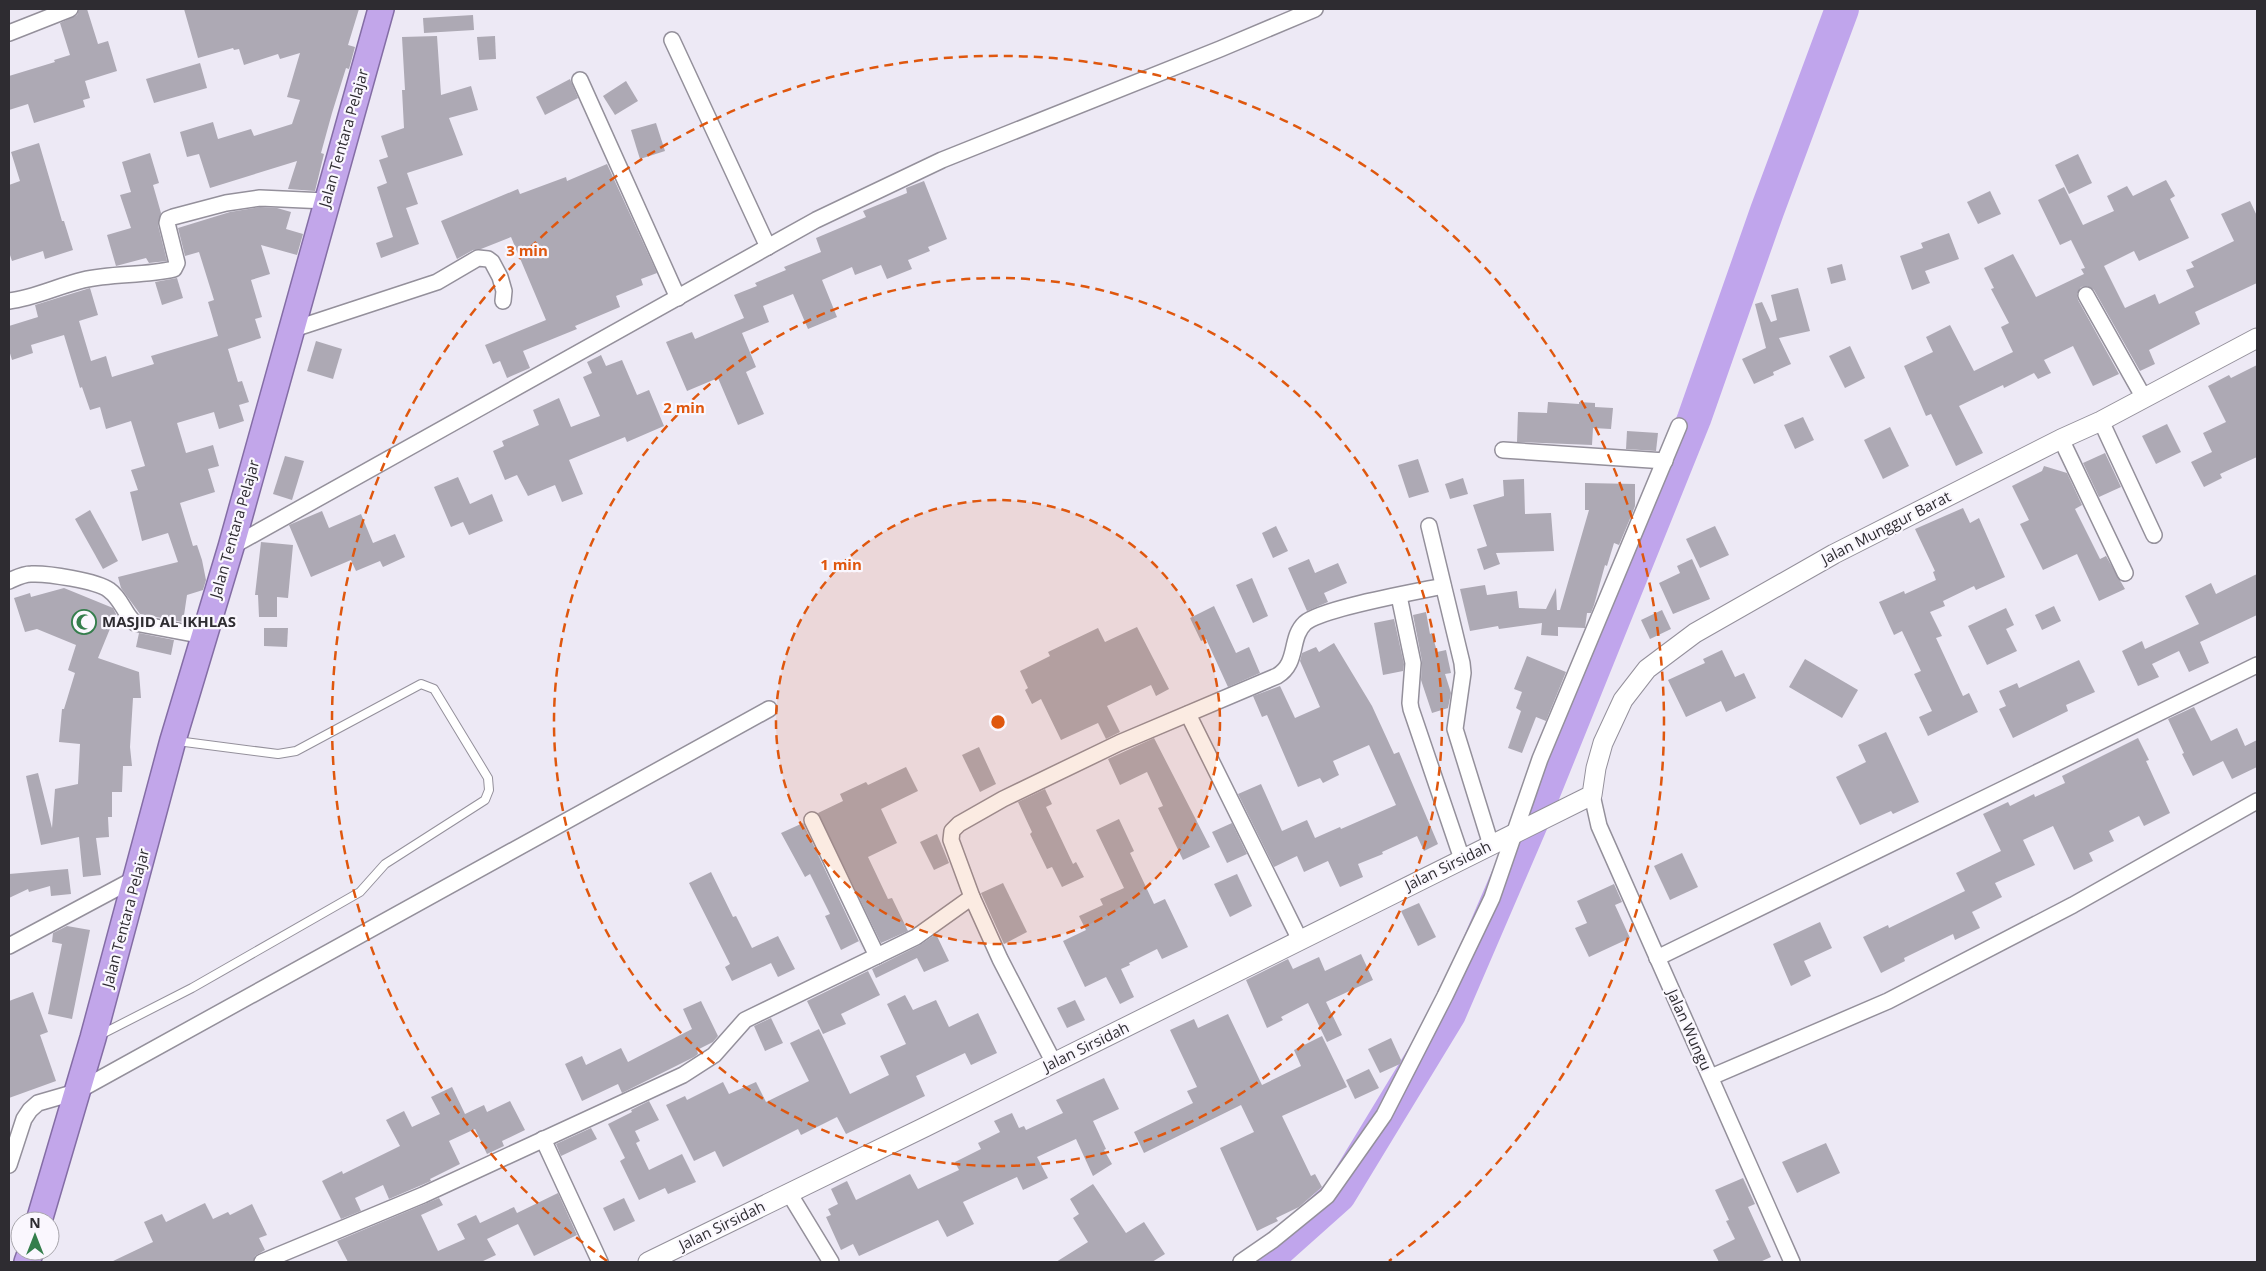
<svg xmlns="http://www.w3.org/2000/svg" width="2266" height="1271" font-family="'Open Sans',sans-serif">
  <rect width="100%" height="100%" fill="#ede9f5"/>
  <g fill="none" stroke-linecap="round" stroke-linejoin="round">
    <path stroke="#c0a5ec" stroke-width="34" d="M1264,1262l75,-67 110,-181 83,-193 162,-402 73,-208 75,-202"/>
  </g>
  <g fill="#ada9b4">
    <path d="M79,9h8l11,35 10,-3 9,30 -32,10 5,17 -7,2 2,7 -51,16 -6,-19 -19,6v-34l46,-14 -1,-2 16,-5 -10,-32 17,-8z"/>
    <path d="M184,9h175l-11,36 7,2 -6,22 -3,-1 -14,45 -11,40 3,1 -9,37 -27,-2 9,-28 -87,27 -11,-34 -12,3 -7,-25 33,-10 5,17 33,-10 3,7 38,-12 8,-24 -13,-3 13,-44 -20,6 -2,-5 -34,11 -5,-16 -5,1 -1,-2 -35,10z"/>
    <path d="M473,15l1,15 -50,3 -1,-15z"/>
    <path d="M437,36l4,59 30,-9 7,24 -29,8 14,37 -56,18 11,31 -12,4 13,36 -38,14 -5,-15 17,-6 -16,-50 10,-4 -8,-23 9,-3 -7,-21 23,-8 -2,-38h3l-3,-53z"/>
    <path d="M495,36l1,23 -17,1 -2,-23z"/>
    <path d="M200,63l7,25 -53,15 -8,-24z"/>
    <path d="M570,79l8,19 -33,17 -9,-18z"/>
    <path d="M626,81l12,20 -23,14 -12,-19z"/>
    <path d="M656,123l9,28 -25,8 -9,-29z"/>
    <path d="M39,143l23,78h2l9,29 -28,9 -2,-8 -31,10 -3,-9v-67l11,-4 -9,-29z"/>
    <path d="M150,153l9,30 -6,2 8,28 -3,12 9,36 -18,2 -3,-5 -30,8 -9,-31 24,-7 -11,-33 11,-3 -9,-30z"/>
    <path d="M2078,154l14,29 -23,11 -14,-29z"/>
    <path d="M607,164l50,109 -16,6 2,6 -27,11 4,11 -45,19 2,3 -54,22 7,17 -23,10 -7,-17 -7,3 -8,-19 61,-25 -35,-83 -30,12 -8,1 -16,9 -16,-38 77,-32 2,5 46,-17 1,4z"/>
    <path d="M2166,180l9,16 -5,3 19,39 -50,23 -5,-10 -30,15 21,42 30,-14 4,10 35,-17 -8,-17 8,-3 -3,-5 43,-21 -13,-27 29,-13 7,15v67l-62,29 5,12 -51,26 6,14 -15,7 -46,-81 -7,-4 -6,1 -4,7 1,6 41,74 -26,12 -20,-40 -29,14 7,13 -13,6 -4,-6 -30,15 -1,-3 -44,21 24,47 -27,13 -25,-52 -5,2 -22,-50 29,-14 -7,-15 24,-12 24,46 39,-19 -12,-25 8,-4 -18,-34 3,-1 -10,-20 29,-14 23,43 48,-23 -3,-5 4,-1 -14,-28 -11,5 -22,-45 26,-13 19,38 31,-14 -7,-15 20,-10 6,10z"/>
    <path d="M924,181l23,58 -19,8 2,4 -22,9 4,9 -25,10 -6,-14 -26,10 -3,-8 -30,13 15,37 -29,12 -15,-35 -30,12 6,16 -27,11 14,34 -10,5 18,42 -26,11 -20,-47 -31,13 -21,-49 26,-10 3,7 49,-21 -10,-23 23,-9 -2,-3 31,-13 -2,-3 37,-15 -5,-14 50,-21 -3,-6 44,-18 -1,-5z"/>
    <path d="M1990,191l11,23 -23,10 -11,-22z"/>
    <path d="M260,207l17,1 14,4 -5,17 17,5 -6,21 -36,-10 9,29 -19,6 11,37 -7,2 6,19 -33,11 10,33 4,-1 7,21 -10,3 5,16 -25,8 -5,-17 -37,11 9,30 27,-8 6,21 -11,3 7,23 -35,11 13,43 4,-1 5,15 4,20 -3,10 -16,5 -4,27 -43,-8 -19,-26 -3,-11 60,-15 -10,-29 -26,8 -12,-49 8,-2 -7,-20 14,-4 -14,-45 -25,8 -6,-22 -10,3 -8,-23 -2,1 -16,-53 -33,10 2,8 -21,7 -3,-10v-24l29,-9 -3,-12 55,-17 8,27 -19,6 12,40 15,-5 6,21 42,-13 -3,-8 67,-20 -10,-34 6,-2 -15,-48 -14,4 -7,-28 52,-16z"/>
    <path d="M1949,233l10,26 -34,12 5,12 -18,7 -12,-34 23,-8 -2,-5z"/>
    <path d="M1842,264l4,16 -15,4 -4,-16z"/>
    <path d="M177,278l6,20 -21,7 -7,-23z"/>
    <path d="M1798,288l12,43 -31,7 12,26 -18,8 1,3 -20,9 -12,-25 24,-11 -11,-44 7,-2 9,20 6,-2 -6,-25z"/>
    <path d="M316,341l26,8 -9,30 -26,-8z"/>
    <path d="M1850,346l15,32 -20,10 -16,-32z"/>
    <path d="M601,355l5,11 16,-6 15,35 12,-5 15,36 -37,16 -2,-5 -56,23 14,34 -21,8 -7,-17 -27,11 -11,-21 -12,5 -12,-29 11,-5 -2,-5 37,-16 -6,-15 26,-12 12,29 29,-11 -17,-39 9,-4 -5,-11z"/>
    <path d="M2257,365v92l-37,17 2,4 -18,9 -13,-25 21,-10 -9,-19 23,-11 -18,-36 21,-11 2,3z"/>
    <path d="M1548,402l31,2v-2l16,1v4l18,1 -2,21 -18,-1 -1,17 -75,-3 1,-30 29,1z"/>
    <path d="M1803,417l11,23 -19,9 -11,-24z"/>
    <path d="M2167,424l14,28 -25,12 -14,-28z"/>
    <path d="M1890,427l19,39 -26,13 -19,-39z"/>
    <path d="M1627,431l31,2 -2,18 -30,-2z"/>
    <path d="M2105,453l16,34 -22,10 -16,-34z"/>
    <path d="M285,456l19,5 -12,39 -19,-6z"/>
    <path d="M1418,459l11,33 -20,6 -11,-33z"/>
    <path d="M2044,466l23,7 15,32 -7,4 25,50 6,-3 19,33 -26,12 -22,-47 -34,16 -23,-46 9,-4 -17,-34 30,-15z"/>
    <path d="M458,477l12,27 22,-10 11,27 -34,14 -6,-13 -12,5 -17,-40z"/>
    <path d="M1463,478l5,16 -18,5 -5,-15z"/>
    <path d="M1524,479l1,35 26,-1 3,38 -58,2 4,11 -16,6 -7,-21 10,-3 -14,-41 31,-9 -1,-16z"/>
    <path d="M1585,483l50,1v22l-3,8 -13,31 -5,-2 -7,23 -2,-1 -11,40 -3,8h-4l-2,15 -27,-1v9l-17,-1 1,-12 -43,6 -1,-3 -28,5 -10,-42 25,-4 2,10 30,-4 2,17 27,1 10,-21 1,22h3l29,-100h-4z"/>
    <path d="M1963,508l7,15 9,-5 26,59 -29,13 -2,-4 -31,15 2,5 -15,6 12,24 -6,2 27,58 6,-3 9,19 -50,24 -9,-19 13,-6 -18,-37 7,-3 -19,-40 -8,4 -15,-33 25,-11 1,3 31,-14 -3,-8 2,-1 -20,-42z"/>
    <path d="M90,510l28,51 -15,8 -28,-50z"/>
    <path d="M322,511l7,17 32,-14 12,29 22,-9 10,23 -22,10 -3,-6 -24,10 -5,-11 -40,17 -22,-52z"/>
    <path d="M1276,526l12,25 -15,7 -11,-25z"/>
    <path d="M1715,526l14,29 -29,13 -14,-29z"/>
    <path d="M261,542l32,3 -5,53 -11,-1v20h-18l-1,-22h-3z"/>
    <path d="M1309,559l6,14 23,-10 9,20 -23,10 4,9 -21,9 -19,-43z"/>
    <path d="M1692,559l18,40 -37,15 -14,-31 21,-10 -3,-7z"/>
    <path d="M2257,574v41l-57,27 9,21 -20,9 -10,-21 -27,13 7,13 -21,9 -16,-35 20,-10 3,8 54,-25 -14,-28 26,-13 5,11z"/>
    <path d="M1252,578l16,38 -15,7 -17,-38z"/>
    <path d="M64,588l49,20 3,6 -18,44 41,14 2,26h-8l-3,49 2,19h-9l-1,26h-10v25h-4l1,20 -13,1 5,37 -18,2 -4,-40 -38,8 -15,-69 12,-3 14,55 3,-39 23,-5 2,-40 -21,-2 3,-33h2l11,-36 -7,-3 8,-25 -39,-16 -12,3 -11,-34 16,-5 1,4z"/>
    <path d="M1214,606l22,47 13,-6 11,26 -32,14 -22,-48 -5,2 -11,-23z"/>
    <path d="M2054,606l7,15 -19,9 -7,-15z"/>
    <path d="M2006,608l8,17 -8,4 11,22 -30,14 -19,-39z"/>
    <path d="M1662,610l9,19 -21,10 -9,-19z"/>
    <path d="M1426,612l4,22 2,-1 5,19 9,-2 5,23 -6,1 6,19 -3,15 -16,5 -11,-33 1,-19 -9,-46z"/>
    <path d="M1394,619l10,45 -1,7 -20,4 -9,-52z"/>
    <path d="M1137,627l32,62 -13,7 -5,-11 -44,21 13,26 -14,7 -8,-16 -37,17 -20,-41 -9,5 -7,-14 3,-2 -8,-17 30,-15 -2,-4 50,-24 7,14z"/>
    <path d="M264,628h24l-1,19 -23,-1z"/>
    <path d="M139,633l35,7 -3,15 -35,-8z"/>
    <path d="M1334,643l38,63 22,48 5,-2 39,92 -14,7 -7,-15 -35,16 1,2 -25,10 5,13 -23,10 -12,-26 -24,11 -7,-16 -23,11 -36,-73 23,-10 21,47 25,-11 8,18 25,-11 1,2 55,-24 -27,-60 -36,16 6,14 -16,8 -3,-5 -22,9 -31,-72 -5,2 -9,-21 27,-10 15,32 25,-11 -20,-46 2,-8 14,-6 3,5z"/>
    <path d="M1722,650l13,27 9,-4 12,25 -30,14 -5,-11 -35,16 -18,-37 37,-17 -2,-4z"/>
    <path d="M1527,656l39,16 -20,49 -10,-4 -14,36 -14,-5 13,-37 -5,-3 6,-16 -8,-3z"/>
    <path d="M1805,659l53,31 -16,28 -53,-31z"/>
    <path d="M2079,660l16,32 -29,13 2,6 -55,27 -14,-29 7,-3 -7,-15 18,-8 2,5z"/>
    <path d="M2194,707l17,34 26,-13 8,18 12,-6v27l-25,12 -9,-18 -30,15 -11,-22 2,-1 -16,-34z"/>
    <path d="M1886,732l33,70 -26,12 -2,-3 -31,14 -24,-48 30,-15 -8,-17z"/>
    <path d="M1154,738l56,109 -27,13 -25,-52 5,-2 -16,-34 -27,13 -12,-26z"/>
    <path d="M2138,738l11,22 -3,1 24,52 -26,13 -5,-10 -30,15 5,10 -25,12 4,8 -19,9 -21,-44 -30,14 12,25 -40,18 7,14 -30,15 8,16 -25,12 -2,-6 -49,24 1,3 -24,12 -18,-36 25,-12 1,3 76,-37 -9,-18 45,-22 -18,-37 25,-12 2,4 24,-12 1,3 30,-14 -3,-7z"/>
    <path d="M979,747l17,37 -16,8 -18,-37z"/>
    <path d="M906,767l12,24 -37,18 16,34 -29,14 20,42 4,-1 16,33 -27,12 -63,-130 25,-12 -3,-7 26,-12 2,3z"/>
    <path d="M1045,789l7,15 -6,3 27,57 3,-2 8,15 -22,10 -10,-20 -5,2 -17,-35 2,-2 -14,-30z"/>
    <path d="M1119,819l15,32 -4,2 24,51 11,-5 23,48 -26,12 -5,-10 -28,14 1,2 -9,4 13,28 -14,7 -14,-27 -21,10 -22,-46 23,-11 -7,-14 24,-11 -3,-6 24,-11 -28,-58z"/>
    <path d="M803,823l61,129 -5,-11 -18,9 -16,-34 5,-2 -20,-40 -5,3 -24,-44z"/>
    <path d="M1232,823l15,31 -20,9 -15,-31z"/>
    <path d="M937,834l12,29 -15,7 -14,-28z"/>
    <path d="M1682,853l16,34 -28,13 -16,-34z"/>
    <path d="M68,869l3,25 -20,2 -1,-10 -21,6 -1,-3 -19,9v-24z"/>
    <path d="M711,872l22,45 3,-1 16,32 26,-12 17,33 -17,8 -7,-14 -39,18 -7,-14 5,-3 -41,-81z"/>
    <path d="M1237,874l15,32 -22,11 -16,-33z"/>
    <path d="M1003,883l24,49 -23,12 -23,-51z"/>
    <path d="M1614,884l8,18 -7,3 15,33 -41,19 -14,-29 12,-5 -10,-22z"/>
    <path d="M1419,903l17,34 -18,9 -17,-35z"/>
    <path d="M1820,922l12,26 -28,13 7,15 -20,10 -18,-42z"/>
    <path d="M67,926l23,4 -18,89 -24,-5 14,-70 -10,-2 1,-9z"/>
    <path d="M936,934l13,27 -25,11 -7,-14 -41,20 -4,-9 48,-24z"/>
    <path d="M1361,954l12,26 -47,22 16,33 -15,7 -19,-39 -27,14 2,3 -16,8 -21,-48 42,-21 5,10 26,-12 6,14z"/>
    <path d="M868,971l12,24 -39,19 5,10 -23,10 -16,-33z"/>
    <path d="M33,992l15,40 -8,3 16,46 -47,17v-97z"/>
    <path d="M905,995l8,15 23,-10 13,27 29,-14 19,40 -26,12 -6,-12 -49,23 9,20 -79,38 -9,-17 -36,18 -3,-6 -75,38 -8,-16 -21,10 -28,-56 19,-9 2,4 36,-18 6,12 27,-12 10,20 43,-21 -19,-38 29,-14 31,65 39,-19 -9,-19 26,-12 -19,-40z"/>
    <path d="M1075,1000l10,20 -18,8 -10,-20z"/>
    <path d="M701,1001l17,35 -5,6 -16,8 1,4 -4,3 -72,36 -4,-9 -36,17 -17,-37 17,-8 4,9 35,-17 7,14 64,-33 -9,-20z"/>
    <path d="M1228,1014l34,71 39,-19 -7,-16 28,-14 25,51 -65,29 29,60 4,-2 7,13 -23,20 -23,11 2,3 -21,10 -37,-83 34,-16 -13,-27 -97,48 -10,-21 59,-29 -6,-12 10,-4 -27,-57 24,-11 4,9z"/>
    <path d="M771,1018l12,25 -18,8 -11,-25z"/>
    <path d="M1391,1038l10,22 -1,4 -20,9 -12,-24z"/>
    <path d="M1369,1069l10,19 -24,11 -9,-19z"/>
    <path d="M1104,1078l15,31 -26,12 13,28 -2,1 8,14 -19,12 -17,-37 -39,18 11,21 -25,12 -6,-13 -54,25 11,22 -27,13 -9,-17 -79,36 -6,-12 -12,6 -15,-33 5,-2 -3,-6 10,-5 -7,-15 16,-8 9,19 54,-26 8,15 41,-19 -4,-8 26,-13 -3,-6 22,-11 -6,-11 18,-8 7,15 5,-2 2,4 37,-17 -7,-13z"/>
    <path d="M452,1087l13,27 19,-9 3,7 23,-11 15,29 -23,11 2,5 -17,8 -12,-25 -26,12 11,23 -30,15 1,2 -42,18 -6,-14 -28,13 6,13 -20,8 -19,-38 20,-10 1,3 57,-28 -14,-26 18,-9 8,16 28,-13 -9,-17z"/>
    <path d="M649,1101l10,19 -24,11 5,10 -4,2 13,27 33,-16 14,28 -28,12 -3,-6 -26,12 -19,-39 5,-3 -17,-34 24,-12 -1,-2z"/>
    <path d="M591,1128l6,11 -36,17 -5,-12z"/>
    <path d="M1826,1143l14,30 -43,20 -15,-31z"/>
    <path d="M1743,1178l12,26 -7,3 23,50 -11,5h-41l-6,-12 22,-11 -9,-18 3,-1 -14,-30z"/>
    <path d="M1093,1184l33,49 18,-11 21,32 -13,8h-96l32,-20 -15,-24 6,-4 -9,-15z"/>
    <path d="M558,1193l19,42 -43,21 -16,-32 -31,15 9,16 -15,7h-133l-11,-21 102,-43 4,7 -22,10 17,36 27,-12 -8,-15 19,-9 4,8 34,-16 3,6z"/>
    <path d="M624,1198l11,23 -21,10 -11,-23z"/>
    <path d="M205,1203l8,16 15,-7 2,3 22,-11 15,31 -8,3 6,12 -10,6 -2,6h-142l42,-20 -9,-20 18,-8 4,8z"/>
  </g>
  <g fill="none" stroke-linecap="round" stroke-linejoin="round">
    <defs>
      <path id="service" d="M100,1035l92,-47 168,-96 25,-28 100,-64 4,-10 -1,-12 -54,-89 -13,-5 -125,67 -18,3 -101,-13"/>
      <g id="minor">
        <path d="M9,33l61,-24"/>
        <path d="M672,40l96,207"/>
        <path d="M580,80l98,218"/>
        <path d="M2086,295l58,103"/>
        <path d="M9,301c25,-3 49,-15 74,-21 29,-7 61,-4 91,-11l3,-6 -10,-40 1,-4 5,-2 53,-14 34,-5 66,3"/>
        <path d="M291,330l146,-48 41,-24 10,1 4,3 8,15 4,14 -1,10"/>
        <path d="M2101,421l53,114"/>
        <path d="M2061,439l64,134"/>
        <path d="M1503,450l162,11"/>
        <path d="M1429,526l33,137 1,10 -8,56 36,116"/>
        <path d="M231,547l585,-327 126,-60 278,-111 95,-40"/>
        <path d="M9,581c7,-3 14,-7 22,-7 16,-1 66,7 78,16 13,9 15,24 26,33l69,13"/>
        <path d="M1399,596l14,67 -3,40 1,6 51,150"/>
        <path d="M1188,714l112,226"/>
        <path d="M1592,795l7,31 193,436"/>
        <path d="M812,820l65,136"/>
        <path d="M972,897l28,62 54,104"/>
        <path d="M9,946l129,-69"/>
        <path d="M1657,958l600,-293"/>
        <path d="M1711,1077l177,-76 185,-96 184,-104"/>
        <path d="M543,1139l57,123"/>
        <path d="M9,1165l15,-46 6,-9 8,-7 38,-11 693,-383"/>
        <path d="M789,1193l42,69"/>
        <path d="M262,1262l161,-67 260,-120 31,-20 31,-35 171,-83 56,-40 -21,-57 1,-9 7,-7 44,-25 116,-56 158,-67c22,-13 12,-38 28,-53 17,-15 111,-31 138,-37"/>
        <path d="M1241,1262l32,-22 54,-44 57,-81 61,-119 47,-98 48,-139 139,-333"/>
      </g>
      <path id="tertiary" d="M648,1262l277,-135 667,-332 4,-27 7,-25 20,-43 24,-31 48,-36 139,-79 227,-115 40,-18 156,-83"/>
      <g id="trunk">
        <path d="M39,1221l54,-183 80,-298 58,-193 150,-538"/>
        <path d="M27,1262l4,-11"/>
      </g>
    </defs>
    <use href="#service" stroke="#94909b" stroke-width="10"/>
    <use href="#minor" stroke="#94909b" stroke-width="18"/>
    <use href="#tertiary" stroke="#94909b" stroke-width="21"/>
    <use href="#trunk" stroke="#846da5" stroke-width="28"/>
    <use href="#service" stroke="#fff" stroke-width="8"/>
    <use href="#minor" stroke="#fff" stroke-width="15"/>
    <use href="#tertiary" stroke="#fff" stroke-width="19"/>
    <use href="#trunk" stroke="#c2a6ea" stroke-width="25"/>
  </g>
  <circle cx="998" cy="722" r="222" fill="#df570e" fill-opacity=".12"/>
  <g fill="none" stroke="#df570e" stroke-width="2.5" stroke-dasharray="9 6">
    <circle cx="998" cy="722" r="222"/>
    <circle cx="998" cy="722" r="444"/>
    <path d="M607 1261A666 666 0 1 1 1389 1261"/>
  </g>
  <defs>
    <symbol id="mosque-ring" viewBox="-11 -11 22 22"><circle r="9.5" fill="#faf7fe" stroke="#347e4c" stroke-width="1.5"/><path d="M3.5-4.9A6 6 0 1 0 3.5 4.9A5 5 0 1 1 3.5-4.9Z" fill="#347e4c"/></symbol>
  </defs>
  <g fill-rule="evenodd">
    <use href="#mosque-ring" x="70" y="608" width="28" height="28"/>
  </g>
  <g text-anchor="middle" stroke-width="4.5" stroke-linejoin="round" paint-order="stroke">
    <g font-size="15" fill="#2e2c31" stroke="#faf7fe">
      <text transform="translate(344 138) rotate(-74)" y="5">Jalan Tentara Pelajar</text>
      <text transform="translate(1886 528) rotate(-27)" y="5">Jalan Munggur Barat</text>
      <text transform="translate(235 529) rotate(-74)" y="5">Jalan Tentara Pelajar</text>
      <text transform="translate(1448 866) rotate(-26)" y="5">Jalan Sirsidah</text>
      <text transform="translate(126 918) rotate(-75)" y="5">Jalan Tentara Pelajar</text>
      <text transform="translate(1689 1030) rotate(66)" y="5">Jalan Wungu</text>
      <text transform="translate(1086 1047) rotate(-26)" y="5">Jalan Sirsidah</text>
      <text transform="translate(722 1226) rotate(-26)" y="5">Jalan Sirsidah</text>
    </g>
    <g font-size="15" font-weight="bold" fill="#2e2c31" stroke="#faf7fe" text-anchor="start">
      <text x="102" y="627">MASJID AL IKHLAS</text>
    </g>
  </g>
  <circle cx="998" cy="722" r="8" fill="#df570e" stroke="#faf7fe" stroke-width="2.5"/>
  <g font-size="15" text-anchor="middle" font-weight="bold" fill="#df570e" stroke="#faf7fe" stroke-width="4.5" stroke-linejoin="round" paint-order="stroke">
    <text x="527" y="256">3 min</text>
    <text x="684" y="413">2 min</text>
    <text x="841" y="570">1 min</text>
  </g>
  <rect width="2266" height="1271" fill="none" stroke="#2e2c31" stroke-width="20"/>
  <g transform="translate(35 1236)"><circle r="24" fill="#faf7fe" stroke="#a8a6ac"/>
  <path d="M0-4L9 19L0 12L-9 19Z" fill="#347e4c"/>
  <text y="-8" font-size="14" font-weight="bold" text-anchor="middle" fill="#2e2c31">N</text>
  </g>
</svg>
